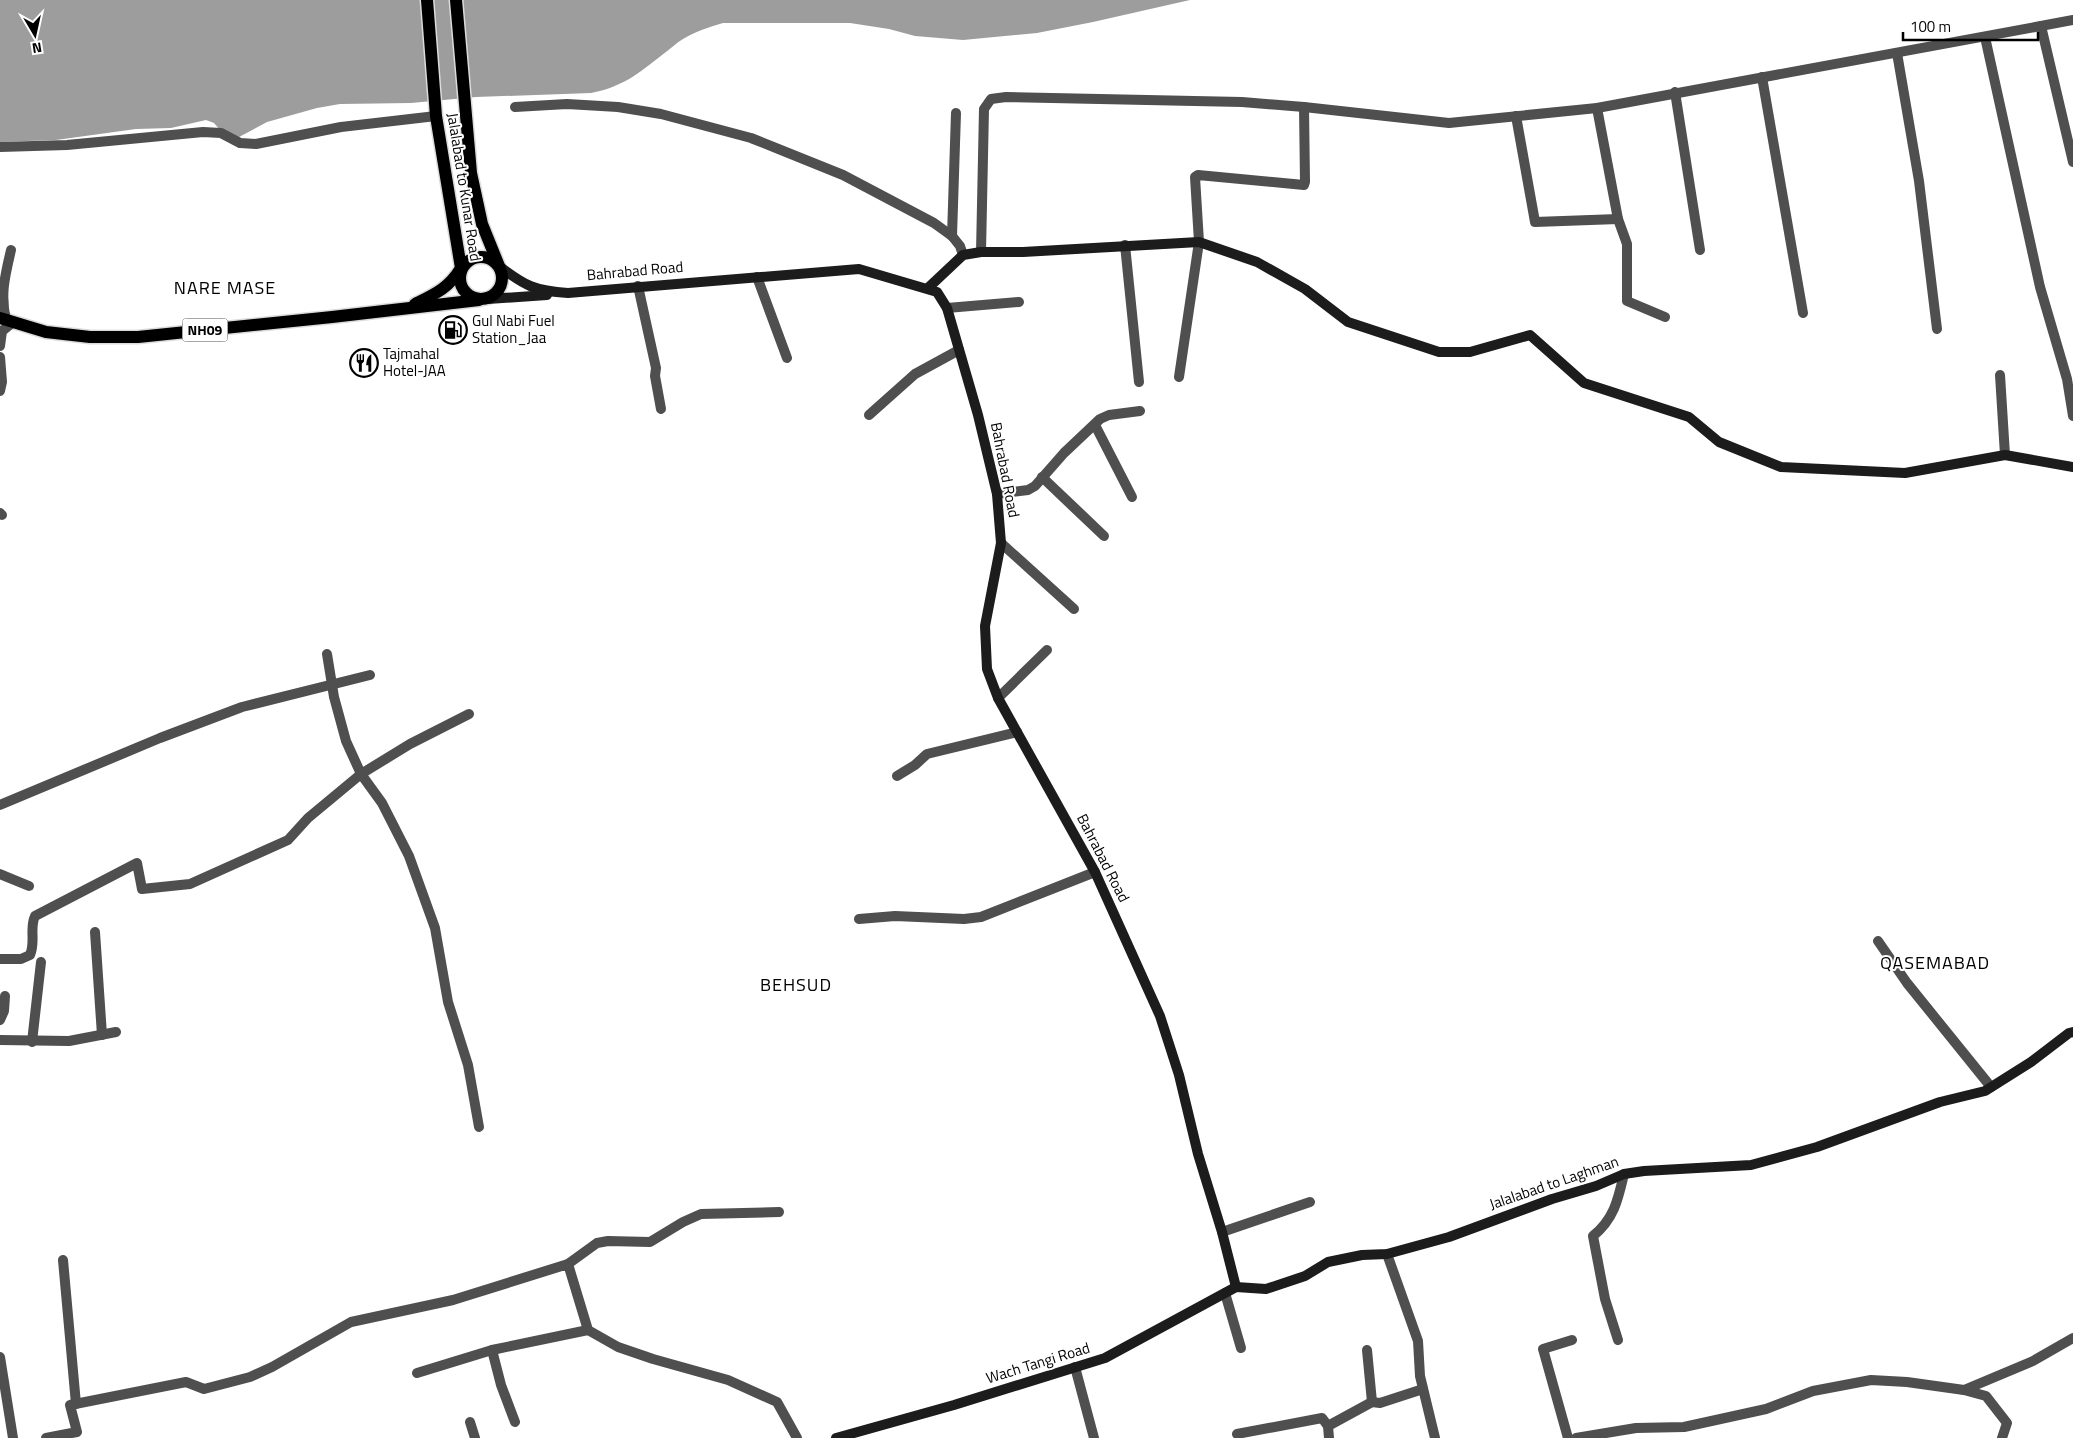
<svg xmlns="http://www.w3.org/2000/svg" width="2073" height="1438" font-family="'Titillium Web',sans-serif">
  <rect width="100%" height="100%" fill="#fff"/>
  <path fill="#9d9d9d" d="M0,0h1190l-97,22 -56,11 -74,7 -48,-4 -26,-7 -39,-6h-127c-13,4 -27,8 -40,16 -7,4 -14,11 -21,16 -24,19 -40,32 -71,38l-115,4 -65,6 -71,1 -23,4 -50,14 -28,15 -19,-7 -6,-7 -8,-3 -35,8 -35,1 -80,11 -56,2z"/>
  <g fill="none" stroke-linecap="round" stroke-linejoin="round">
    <defs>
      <g id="primary">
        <path d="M456,0l15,173 11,51 17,42"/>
        <circle cx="481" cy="278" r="21"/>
        <path d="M415,304c20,-10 34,-16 46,-36l-25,-152 -9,-116"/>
        <path d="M0,318l46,14 44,5h48l194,-20 147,-17"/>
      </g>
    </defs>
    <use href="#primary" stroke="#dbdbdb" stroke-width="15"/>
    <g stroke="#4f4f4f" stroke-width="10">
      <path d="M2041,26l32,136"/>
      <path d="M1985,37l55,250 27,92 6,37"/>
      <path d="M1897,53l22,128 18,148"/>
      <path d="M1762,77l41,236"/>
      <path d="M1675,92l25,158"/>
      <path d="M515,107l52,-3 51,3 43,7 90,24 92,37 91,48 18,13 8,10 3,9"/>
      <path d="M1597,108l21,111 9,25v57l38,16"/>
      <path d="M1516,116l19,106 83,-3"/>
      <path d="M0,147l67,-2 136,-13 18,1 19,10 16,1 85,-17 95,-11"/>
      <path d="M952,236l4,-123"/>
      <path d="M1125,245l14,137"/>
      <path d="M981,252l3,-143 7,-10 15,-2 236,5 62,5 145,16 148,-15 476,-88"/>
      <path d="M757,277l30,81"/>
      <path d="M638,286l18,82 -1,8 6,33"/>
      <path d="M947,308l72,-6"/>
      <path d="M6,320c-6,-26 -1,-44 5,-70"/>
      <path d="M0,346l2,-15 10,-8"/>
      <path d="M0,357l2,25 -2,9"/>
      <path d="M2000,375l5,80"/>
      <path d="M1179,377l20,-135 -4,-65 3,-2 106,10 1,-3 -1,-75"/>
      <path d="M869,415l46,-41 44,-24"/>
      <path d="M1095,425l37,72"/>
      <path d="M1042,477l62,59"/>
      <path d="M997,494l31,-4 7,-4 29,-33 36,-34 9,-4 31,-4"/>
      <path d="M0,513l2,2"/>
      <path d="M1001,543l73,66"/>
      <path d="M327,654l7,43 12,44 15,33 21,29 27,53 26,72 13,74 20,63 11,62"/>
      <path d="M998,698l49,-48"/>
      <path d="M897,776l18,-11 12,-11 90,-22"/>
      <path d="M0,805l160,-67 82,-31 128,-32"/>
      <path d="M0,874l29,12"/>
      <path d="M859,919l36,-3 69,3 17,-2 114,-45"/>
      <path d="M95,932l7,103"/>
      <path d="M1878,941l29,42 84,104"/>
      <path d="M0,959h21l9,-4c6,-14 -1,-26 5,-39l102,-53 5,26 48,-5 98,-44 20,-22 53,-44 49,-30 59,-30"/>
      <path d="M0,1020l4,-9 1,-15"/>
      <path d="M0,1040l69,1 47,-9"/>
      <path d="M32,1042l9,-80"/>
      <path d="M1222,1232l88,-30"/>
      <path d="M1387,1254l31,87 2,35 15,62"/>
      <path d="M63,1260l13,144"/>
      <path d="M568,1264l29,-21 11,-2 42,1 33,-20 18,-8 78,-2"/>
      <path d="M1225,1293l16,55"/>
      <path d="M1618,1340l-13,-41 -12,-63c21,-17 25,-36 31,-62"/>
      <path d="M492,1350l9,35 14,37"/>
      <path d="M1367,1350l5,52 8,1 43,-14"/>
      <path d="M0,1357l13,81"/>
      <path d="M1075,1367l19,71"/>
      <path d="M417,1373l75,-23 96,-20"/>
      <path d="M470,1422l5,16"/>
      <path d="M1237,1434l85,-16 6,8"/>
      <path d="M46,1438l31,-6 -7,-27 116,-23 18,7 46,-12 22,-10 79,-45 102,-22 115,-36 20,66 30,17 35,12 75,21 49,22 20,36"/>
      <path d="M1329,1438l-1,-12 44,-24"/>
      <path d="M1568,1438l-25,-89 29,-9"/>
      <path d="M1576,1438l60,-10 48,-1 82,-18 47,-18 58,-11 36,2 57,8"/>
      <path d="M2002,1438l5,-15 -21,-27 -22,-6 69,-29 40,-23"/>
    </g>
    <g stroke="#1c1c1c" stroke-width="10">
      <path d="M499,266c26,20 36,25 69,27l291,-24 78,23 10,16 31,107 19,79 4,49 -16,83 2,43 11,29 97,174 65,144 19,59 19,79 24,78 14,55"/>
      <path d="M928,288l35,-33 18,-3h42l176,-10 58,20 48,27 43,33 91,30h31l60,-17 54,48 105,34 30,25 62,25 124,6 100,-18 68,12"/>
      <path d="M488,299l59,-4"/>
      <path d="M1236,1287l30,2 39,-13 23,-14 34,-7 25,-1 62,-17 103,-38 44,-13 28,-12 20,-3 107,-6 66,-18 123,-45 45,-11 46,-29 38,-29 4,-1"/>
      <path d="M836,1438l118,-33 151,-47 131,-71"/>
    </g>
    <use href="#primary" stroke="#000" stroke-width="12"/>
  </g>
  <defs>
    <symbol id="fuel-ring" viewBox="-11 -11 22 22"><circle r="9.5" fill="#fff" stroke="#000" stroke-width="1.5"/><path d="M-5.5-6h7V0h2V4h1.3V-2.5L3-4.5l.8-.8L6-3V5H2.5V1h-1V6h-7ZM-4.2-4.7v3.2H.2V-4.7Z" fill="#000"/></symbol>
    <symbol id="restaurant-ring" viewBox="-11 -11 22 22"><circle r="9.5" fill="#fff" stroke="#000" stroke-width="1.5"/><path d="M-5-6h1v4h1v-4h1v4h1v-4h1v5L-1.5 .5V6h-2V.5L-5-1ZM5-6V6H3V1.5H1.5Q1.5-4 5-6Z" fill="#000"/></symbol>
  </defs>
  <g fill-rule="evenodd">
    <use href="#fuel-ring" x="437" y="314" width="32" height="32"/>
    <use href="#restaurant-ring" x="348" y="347" width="32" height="32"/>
  </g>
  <g text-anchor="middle" stroke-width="4" stroke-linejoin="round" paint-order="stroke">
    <rect fill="#fff" stroke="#4c4c4c" stroke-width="1" x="182.5" y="318.5" width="45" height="23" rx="4"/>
    <g font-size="14" font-weight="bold" fill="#000">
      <text x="205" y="335">NH09</text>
    </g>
    <g font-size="15" fill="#000" stroke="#fff">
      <text transform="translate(464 187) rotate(81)" y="5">Jalalabad to Kunar Road</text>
      <text transform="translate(635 271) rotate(-5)" y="5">Bahrabad Road</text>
      <text transform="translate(1005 470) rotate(79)" y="5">Bahrabad Road</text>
      <text transform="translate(1103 858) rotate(63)" y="5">Bahrabad Road</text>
      <text transform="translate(1554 1183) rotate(-19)" y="5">Jalalabad to Laghman</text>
      <text transform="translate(1038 1363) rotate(-17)" y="5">Wach Tangi Road</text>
    </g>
    <g font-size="15" fill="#000" stroke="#fff" text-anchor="start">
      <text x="472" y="326">Gul Nabi Fuel<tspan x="472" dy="17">Station_Jaa</tspan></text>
      <text x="383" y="359">Tajmahal<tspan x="383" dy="17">Hotel-JAA</tspan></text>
    </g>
    <g font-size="18" letter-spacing="1" fill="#000" stroke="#fff">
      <text x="225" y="294">NARE MASE</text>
      <text x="1935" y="969">QASEMABAD</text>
      <text x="796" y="991">BEHSUD</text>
    </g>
  </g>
  <g transform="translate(35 35) rotate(171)" stroke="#ffffff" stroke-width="4" paint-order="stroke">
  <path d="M0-4L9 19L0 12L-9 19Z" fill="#000000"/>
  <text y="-8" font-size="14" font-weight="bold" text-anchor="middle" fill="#000000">N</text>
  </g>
  <path d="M1903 32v8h135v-8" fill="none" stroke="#000000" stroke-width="2.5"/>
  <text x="1910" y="32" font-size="15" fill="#000000" stroke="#ffffff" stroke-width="4" paint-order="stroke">100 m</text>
</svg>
